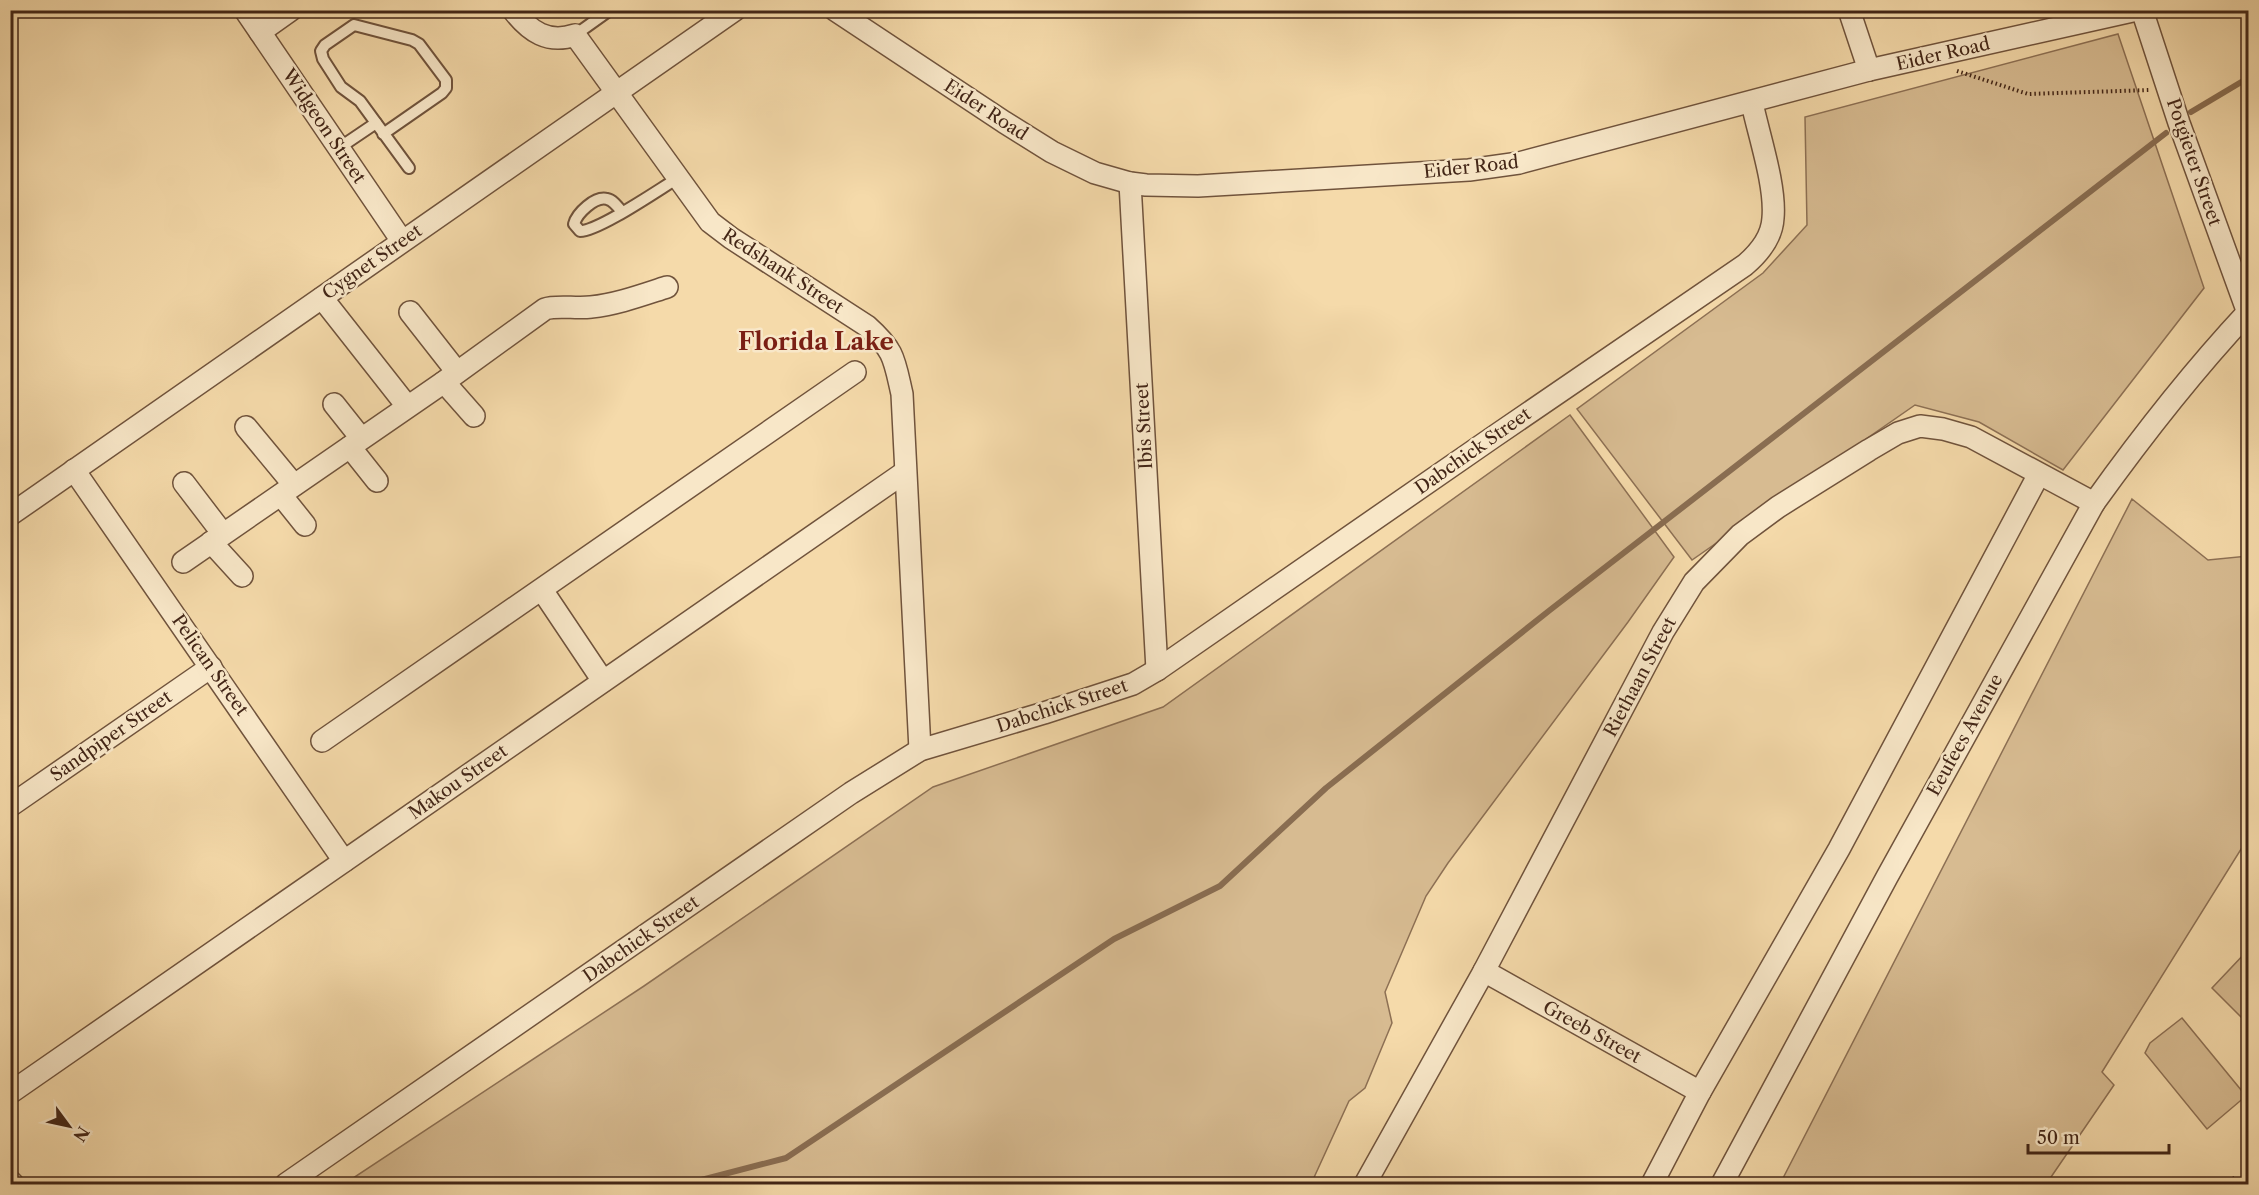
<svg xmlns="http://www.w3.org/2000/svg" width="2259" height="1195" font-family="'Libre Caslon Text',serif">
  <rect width="100%" height="100%" fill="#f5daaa"/>
  <filter id="stains"><feTurbulence type="fractalNoise" baseFrequency=".00333" numOctaves="4"/><feColorMatrix values="0 0 0 0 .2 0 0 0 0 .09 0 0 0 0 .02 0 0 0 .5 -.17"/></filter>
  <radialGradient id="worn" r=".72"><stop offset=".6" stop-color="#630" stop-opacity="0"/><stop offset="1" stop-color="#630" stop-opacity=".3"/></radialGradient>
  <g fill="#d7bb91" stroke="#8d7054" stroke-width="1.5">
    <path d="M2118,34l86,254 -141,182 -84,-48 -64,-17 -223,155 -115,-151 186,-136 44,-48 -2,-108z"/>
    <path d="M1570,415l104,142 -46,65 -180,241 -22,33 -41,96 7,31 -27,65 -16,13 -38,83h-967l300,-198 289,-199 230,-80z"/>
    <path d="M2132,499l76,61 40,-4v282l-146,234 12,13 -65,95 4,4h-273z"/>
    <path d="M2248,950v74l-36,-36z"/>
    <path d="M2182,1018l64,78 -39,33 -62,-76 5,-10z"/>
  </g>
  <g fill="none" stroke-linecap="round" stroke-linejoin="round">
    <g stroke="#896d51" stroke-width="6">
      <path d="M2191,112l57,-34"/>
      <path d="M686,1184l100,-26 328,-219 106,-53 106,-98 224,-178 616,-477"/>
    </g>
    <defs>
      <g id="lane">
        <path d="M575,35l35,-25"/>
        <path d="M383,134l59,-41 4,-5v-8l-27,-36 -7,-4 -58,-15 -29,20 -4,6 2,8 18,28 19,14 49,67"/>
        <path d="M339,148l37,-25"/>
        <path d="M622,212c-4,-5 -9,-12 -15,-13 -12,-3 -30,14 -33,25l6,7c19,0 78,-41 98,-53"/>
      </g>
      <g id="street">
        <path d="M245,10l157,231"/>
        <path d="M513,10c17,22 35,34 62,25l135,187 21,16 136,88c28,25 27,33 35,68l18,356"/>
        <path d="M835,10l169,112 48,30 43,21 35,10 16,2 52,1 271,-16 50,-7 350,-93 268,-60"/>
        <path d="M1849,10l20,60"/>
        <path d="M2142,10l37,113 69,190"/>
        <path d="M260,32l31,-22"/>
        <path d="M1130,183l27,487"/>
        <path d="M322,298l85,108"/>
        <path d="M410,312l47,60"/>
        <path d="M444,382l30,34"/>
        <path d="M334,404l27,34"/>
        <path d="M246,427l48,58"/>
        <path d="M350,447l27,34"/>
        <path d="M74,470l270,391"/>
        <path d="M184,483l39,51"/>
        <path d="M281,495l24,30"/>
        <path d="M10,515l725,-505"/>
        <path d="M211,542l31,34"/>
        <path d="M183,562l261,-180 101,-73c11,-4 32,0 46,-2 27,-3 51,-12 76,-20"/>
        <path d="M542,590l61,91"/>
        <path d="M322,741l533,-369"/>
        <path d="M10,806l201,-139"/>
        <path d="M1484,971l216,121"/>
        <path d="M10,1093l895,-621"/>
        <path d="M10,1181l3,3"/>
        <path d="M286,1184l565,-391 69,-43 124,-37 89,-29 24,-14 335,-232 253,-173c14,-12 27,-27 28,-47 3,-32 -14,-82 -21,-115"/>
        <path d="M1365,1184l119,-213 179,-339 31,-50 46,-47 38,-28 91,-57 29,-17 22,-7 23,3 28,8 123,66"/>
        <path d="M1652,1184l48,-92 139,-243 200,-375"/>
        <path d="M1722,1184l165,-307 207,-374c48,-67 98,-131 154,-191"/>
      </g>
    </defs>
    <use href="#lane" stroke="#70533c" stroke-width="14"/>
    <use href="#street" stroke="#70533c" stroke-width="24"/>
    <path stroke="#432617" stroke-width="4" stroke-dasharray="1.5 3" stroke-linecap="butt" d="M1957,71l71,23 122,-4"/>
    <use href="#lane" stroke="#f8e7c8" stroke-width="10"/>
    <use href="#street" stroke="#f8e7c8" stroke-width="21"/>
    <path stroke="#432617" stroke-width="4.5" stroke-dasharray="10 10" stroke-linecap="butt" d="M2227,1184l21,-17"/>
  </g>
  <g text-anchor="middle" stroke-width="5" stroke-linejoin="round" paint-order="stroke">
    <g font-size="18" fill="#432617" stroke="#f8e7c8">
      <text transform="translate(1943 54) rotate(-13)" y="6">Eider Road</text>
      <text transform="translate(986 110) rotate(33)" y="6">Eider Road</text>
      <text transform="translate(324 126) rotate(56)" y="6">Widgeon Street</text>
      <text transform="translate(2194 162) rotate(71)" y="6">Potgieter Street</text>
      <text transform="translate(1471 167) rotate(-6)" y="6">Eider Road</text>
      <text transform="translate(372 262) rotate(-35)" y="6">Cygnet Street</text>
      <text transform="translate(783 271) rotate(33)" y="6">Redshank Street</text>
      <text transform="translate(1144 426) rotate(-93)" y="6">Ibis Street</text>
      <text transform="translate(1473 451) rotate(-35)" y="6">Dabchick Street</text>
      <text transform="translate(210 665) rotate(55)" y="6">Pelican Street</text>
      <text transform="translate(1640 677) rotate(-62)" y="6">Riethaan Street</text>
      <text transform="translate(1062 706) rotate(-18)" y="6">Dabchick Street</text>
      <text transform="translate(1965 735) rotate(-61)" y="6">Eeufees Avenue</text>
      <text transform="translate(111 736) rotate(-35)" y="6">Sandpiper Street</text>
      <text transform="translate(458 782) rotate(-35)" y="6">Makou Street</text>
      <text transform="translate(641 939) rotate(-35)" y="6">Dabchick Street</text>
      <text transform="translate(1592 1032) rotate(29)" y="6">Greeb Street</text>
    </g>
    <g font-size="24" font-weight="bold" fill="#7a1f14" stroke="#f8e7c8">
      <text x="816" y="350">Florida Lake</text>
    </g>
  </g>
  <rect width="2259" height="1195" fill="none" stroke="#f5daaa" stroke-width="36"/>
  <rect x="12" y="12" width="2235" height="1171" fill="none" stroke="#432617" stroke-width="3"/>
  <rect x="18" y="18" width="2223" height="1159" fill="none" stroke="#432617" stroke-width="1.5"/>
  <g transform="translate(69 1126) rotate(123)" stroke="#f8e7c8" stroke-width="4.5" paint-order="stroke">
  <path d="M0-4.5L10 22L0 15L-10 22Z" fill="#432617"/>
  <text y="-9" font-size="16" font-weight="bold" text-anchor="middle" fill="#432617">N</text>
  </g>
  <path d="M2028 1144v9h141v-9" fill="none" stroke="#432617" stroke-width="3"/>
  <text x="2037" y="1144" font-size="18" fill="#432617" stroke="#f8e7c8" stroke-width="4.5" paint-order="stroke">50 m</text>
  <rect width="100%" height="100%" filter="url(#stains)"/>
  <rect width="100%" height="100%" fill="url(#worn)"/>
</svg>
